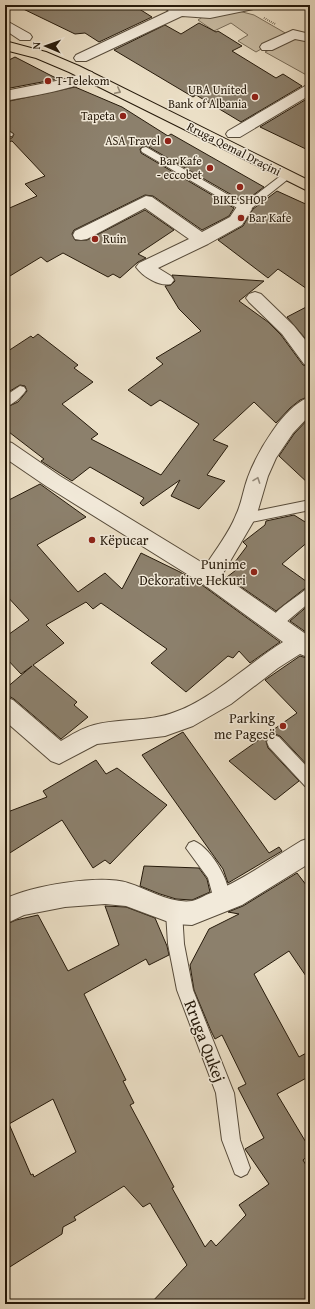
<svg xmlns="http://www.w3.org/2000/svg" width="315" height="1309" font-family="'Gentium Book Plus',serif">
  <rect width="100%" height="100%" fill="#ebdfc6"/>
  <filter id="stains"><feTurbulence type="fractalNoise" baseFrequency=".005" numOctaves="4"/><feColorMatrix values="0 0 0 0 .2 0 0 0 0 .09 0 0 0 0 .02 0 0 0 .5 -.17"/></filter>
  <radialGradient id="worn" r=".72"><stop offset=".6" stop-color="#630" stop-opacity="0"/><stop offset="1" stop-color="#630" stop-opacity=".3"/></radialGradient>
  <g fill="#cabea6" stroke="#786c58">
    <path d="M235,10l19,5 33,19 -31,18 -18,-11 10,-6 -17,-12 -17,8 -16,-11 6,-4z"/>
    <path d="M293,38l17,4v35l-45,-25z"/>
  </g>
  <g fill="#8c806c" stroke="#261a0b" fill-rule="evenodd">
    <path d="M15,5h118l19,12 -53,25 -14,-9 -10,1z"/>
    <path d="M199,23l17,9 2,-1 24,15 -10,5 44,27 7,-4 19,12 -61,36 -45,-27 -3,2 -79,-47 51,-25 16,9z"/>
    <path d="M15,57l33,17 10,5 -53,10v-27z"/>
    <path d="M75,87l47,20 46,29 3,-2 93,53 -20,15 -97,-56 -5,1 -2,2 1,4 93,55 -5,8 -27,14 -49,-34 -8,-1 -71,35 -2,4 3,6h12l58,-30 29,20 -36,24 8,4 -8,4 -18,16 -7,-4 -5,3 -45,-24 -16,9 -6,-5 -36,22v-69l32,-14 -12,-12 20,-8 -33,-35 -7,2v-5h7l2,-4 -9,-6v-26z"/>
    <path d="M310,97v54l-50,-24z"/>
    <path d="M277,191l33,15v85l-32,-22 -10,9 -50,-38 25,-14 10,-17z"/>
    <path d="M172,275l92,6 -25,20 29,21 13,13 22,30 7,2v29l-10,4 -10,8 -14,15 -22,-21 -41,38 15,6 -21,29 18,6 -26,28 -28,-13 9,-16 -37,26 -3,-3 4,-5 -54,-31 -18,14 -31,-20 3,-2 -39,-30v-21l13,-6 9,-11 -2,-5 -5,-1 -15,9v-41l26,-17 2,2 5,-4 40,31 -4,3 19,14 -31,22 36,30 -7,5 70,36 38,-51 -39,-24 -9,6 -23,-16 35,-26 -7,-6 45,-27 -22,-22 -14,-23 6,-1 4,-4z"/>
    <path d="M310,305v39l-23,-27z"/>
    <path d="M310,417v68l-31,-29 15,-22z"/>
    <path d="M40,484l46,33 -49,28 41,47 27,-19 17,16 19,-36 39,19 22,13 78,57 -30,21 -11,-12 -6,7 -5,-2 -42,36 -35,-29 16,-14 -66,-46 -8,6 -7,-7 -40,23 18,18 -31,22 44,37 -3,3 14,12 -27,22 -47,-40 -9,-5v-5l27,-23 -11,8 -16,-17v-20l24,-17 -24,-26v-92z"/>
    <path d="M294,515l16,10v15l-28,24 28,20v3l-6,2 -28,22 -49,-34 13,-10 -5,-5 12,-16 -4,-4 22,-17 1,-4z"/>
    <path d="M310,604v31l-20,-14z"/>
    <path d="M300,656l10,3v109l-30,-32 -5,-2 -7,2 -2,5 2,7 31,33 -24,19 -46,-39 68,-48 -32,-33z"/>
    <path d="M183,732l86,121 10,-6 3,4 -54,32 -5,-14 -81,-114z"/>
    <path d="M96,760l10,14 11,-6 50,37 -57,59 -5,-4 -12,8 -31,-48 -57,36v-43l42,-16 -4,-6z"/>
    <path d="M144,866l55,2 8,11 3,13 -18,8 -16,-1 -16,-5 -20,-8z"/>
    <path d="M297,873l13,17v92l-21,-31 -35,23 45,83 11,-6v25l-33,18 33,55v5l-7,6 7,12v132h-160l37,-39 -37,-62 -7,4 -19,-21 -50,31 2,3 -13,7 -1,7 -57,36v-345l11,-5 22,-5 30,56 51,-26 -14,-39 21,1 29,11 12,28 2,9 -20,10 -3,-6 -62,35 42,86 -3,1 11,22 -4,2 44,82 -2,1 33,59 6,-7 5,6 30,-31 -7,-10 30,-21 -24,-35 19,-11 -26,-50 8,-4 -24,-49 -7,4 -4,-8 -17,-41 -4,-25 19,-36 30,-15 -11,-2 15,-6zM53,1099l23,53 -42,25 -1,-3 -2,1 -22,-51z"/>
  </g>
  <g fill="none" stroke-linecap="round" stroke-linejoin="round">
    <defs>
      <g id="service">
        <path d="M5,129l8,5 -1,2h-7z"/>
        <path d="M146,147l98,57 39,-30h8l1,2 -44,35 -4,1 -102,-60 -1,-2 1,-2z"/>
        <path d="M20,386l4,1 2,3c-4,7 -14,15 -21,17v-11z"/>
        <path d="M310,500v10l-64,13 -5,-1 -1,-4 1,-4 5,-1z"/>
        <path d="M310,588v14l-31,26 -5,2 -5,-2 -2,-4c7,-14 26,-24 38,-34z"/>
        <path d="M274,735l5,2 31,33v18l-5,-2 -36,-39 -2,-5 2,-5z"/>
        <path d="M194,841c18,7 42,48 34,66l-6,3 -6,-3 -8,-29 -22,-30 3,-5z"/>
        <path d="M174,904l6,3 2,5 2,32 9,46 41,103 6,47 10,28 -3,6 -6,3 -6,-3 -13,-34 -6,-47 -39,-103 -9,-46 -2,-32 2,-5z"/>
      </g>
      <g id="minor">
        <path d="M160,5h18l21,5 33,-5h28l-2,3 -48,10 -28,-2 -96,45h-10l-2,-3 2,-3 93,-44z"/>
        <path d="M293,30l17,4v8l-15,-3 -23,11h-10l-2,-3 2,-3z"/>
        <path d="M87,71l5,1 2,3c-9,14 -71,22 -89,26v-10l61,-12z"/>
        <path d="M310,84v11l-70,42h-12l-2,-3 2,-3 77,-45z"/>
        <path d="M146,196l6,1 50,35 28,-15 8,-12 6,-1 6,1 2,4 -10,16 -34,19 -50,24 13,8 3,4 -3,4c-11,3 -28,-7 -35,-17l3,-4 50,-24 -44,-31 -58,31 -6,1 -6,-1 -2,-4 2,-4z"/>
        <path d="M255,292l6,2 33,32 16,20v20l-6,-2 -22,-30 -33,-32 -3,-4 3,-4z"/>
        <path d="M310,397v18l-17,18 -17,25 -8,18 -12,41 -34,58 88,62v21l-10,-4 -22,14 -47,36 -38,22 -28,10 -68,8 -38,20 -8,-3 -46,-40v-24l8,3 48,41c10,-6 21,-13 33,-16 26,-7 56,-3 81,-13 37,-13 74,-49 108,-70l-80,-58 -157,-98 -41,-28v-17l7,2 48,33 146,89c10,-16 23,-32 30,-50 6,-12 7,-25 12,-38 9,-24 36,-72 62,-80z"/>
        <path d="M310,838v25l-68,42 -50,20 -18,-1 -48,-18 -21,-2 -40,3 -41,8 -19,9v-25c26,-13 95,-25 123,-16 20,6 42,21 64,18 4,-1 10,-4 14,-6 34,-13 64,-35 95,-54z"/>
      </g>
      <path id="tertiary" d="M5,20l25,14 2,3 -2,3h-10l-15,-10z"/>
      <path id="primary" d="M5,41l41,11 33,14 231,115v11l-241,-120 -33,-14 -31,-8z"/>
    </defs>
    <use href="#service" stroke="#574b3a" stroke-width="2"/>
    <use href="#minor" stroke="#574b3a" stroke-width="2"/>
    <use href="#tertiary" stroke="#574b3a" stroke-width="2"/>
    <use href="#primary" stroke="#261a0b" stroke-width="2"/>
    <path stroke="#261a0b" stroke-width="2" stroke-dasharray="0.5 1.5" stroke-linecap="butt" d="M264,18l11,6"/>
    <use href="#service" fill="#f2eada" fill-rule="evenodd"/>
    <use href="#minor" fill="#f2eada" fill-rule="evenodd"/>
    <use href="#tertiary" fill="#f2eada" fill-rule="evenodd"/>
    <use href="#primary" fill="#ebdfc6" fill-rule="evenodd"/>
  </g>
  <defs><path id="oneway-chevron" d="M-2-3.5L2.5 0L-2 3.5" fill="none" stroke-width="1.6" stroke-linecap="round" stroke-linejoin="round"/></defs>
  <use stroke="#928672" href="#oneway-chevron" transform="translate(118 91) rotate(27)"/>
  <use stroke="#968c7d" href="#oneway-chevron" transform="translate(257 480) rotate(-70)"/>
  <g fill="#8f2418" stroke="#f2eada" stroke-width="1.5">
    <circle cx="48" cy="81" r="4"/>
    <circle cx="255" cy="97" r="4"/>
    <circle cx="123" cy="116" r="4"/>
    <circle cx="168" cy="141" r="4"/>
    <circle cx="210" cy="168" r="4"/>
    <circle cx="240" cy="187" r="4"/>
    <circle cx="241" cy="218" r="4"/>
    <circle cx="95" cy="239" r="4"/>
    <circle cx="92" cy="540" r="4"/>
    <circle cx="254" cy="572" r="4"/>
    <circle cx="283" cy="726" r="4"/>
  </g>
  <g text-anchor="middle" stroke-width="3" stroke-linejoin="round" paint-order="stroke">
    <g font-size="12" fill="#261a0b" stroke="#f2eada" text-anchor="end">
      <text x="56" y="85" text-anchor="start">T-Telekom</text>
      <text x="247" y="94">UBA United<tspan x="247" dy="14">Bank of Albania</tspan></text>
      <text x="115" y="120">Tapeta</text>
      <text x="160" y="145">ASA Travel</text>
      <text x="202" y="165">Bar Kafe<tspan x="202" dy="14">- eccobet</tspan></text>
      <text x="240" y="204" text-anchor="middle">BIKE SHOP</text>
      <text x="249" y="222" text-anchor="start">Bar Kafe</text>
      <text x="103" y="243" text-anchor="start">Ruin</text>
    </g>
    <g font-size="12" fill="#261a0b" stroke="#f2eada">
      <text transform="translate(234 149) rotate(27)" y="4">Rruga Qemal Draçini</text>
    </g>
    <g font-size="14" fill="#261a0b" stroke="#f2eada" text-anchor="end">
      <text x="100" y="545" text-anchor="start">Këpucar</text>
      <text x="246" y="569">Punime<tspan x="246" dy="16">Dekorative Hekuri</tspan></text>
      <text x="275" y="723">Parking<tspan x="275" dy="16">me Pagesë</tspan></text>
    </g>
    <g font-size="17" fill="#261a0b" stroke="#f2eada">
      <text transform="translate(205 1041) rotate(69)" y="6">Rruga Qukej</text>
    </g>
  </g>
  <rect width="315" height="1309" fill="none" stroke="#ebdfc6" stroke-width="20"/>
  <rect x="6" y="6" width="303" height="1297" fill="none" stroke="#261a0b" stroke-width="2"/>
  <rect x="10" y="10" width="295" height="1289" fill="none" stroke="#261a0b"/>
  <g transform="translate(46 46) rotate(272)" stroke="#f2eada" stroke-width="3" paint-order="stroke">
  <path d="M0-3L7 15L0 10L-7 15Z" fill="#261a0b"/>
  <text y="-6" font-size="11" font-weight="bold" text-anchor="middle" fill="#261a0b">N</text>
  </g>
  <rect width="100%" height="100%" filter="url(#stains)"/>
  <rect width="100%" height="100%" fill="url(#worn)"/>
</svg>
